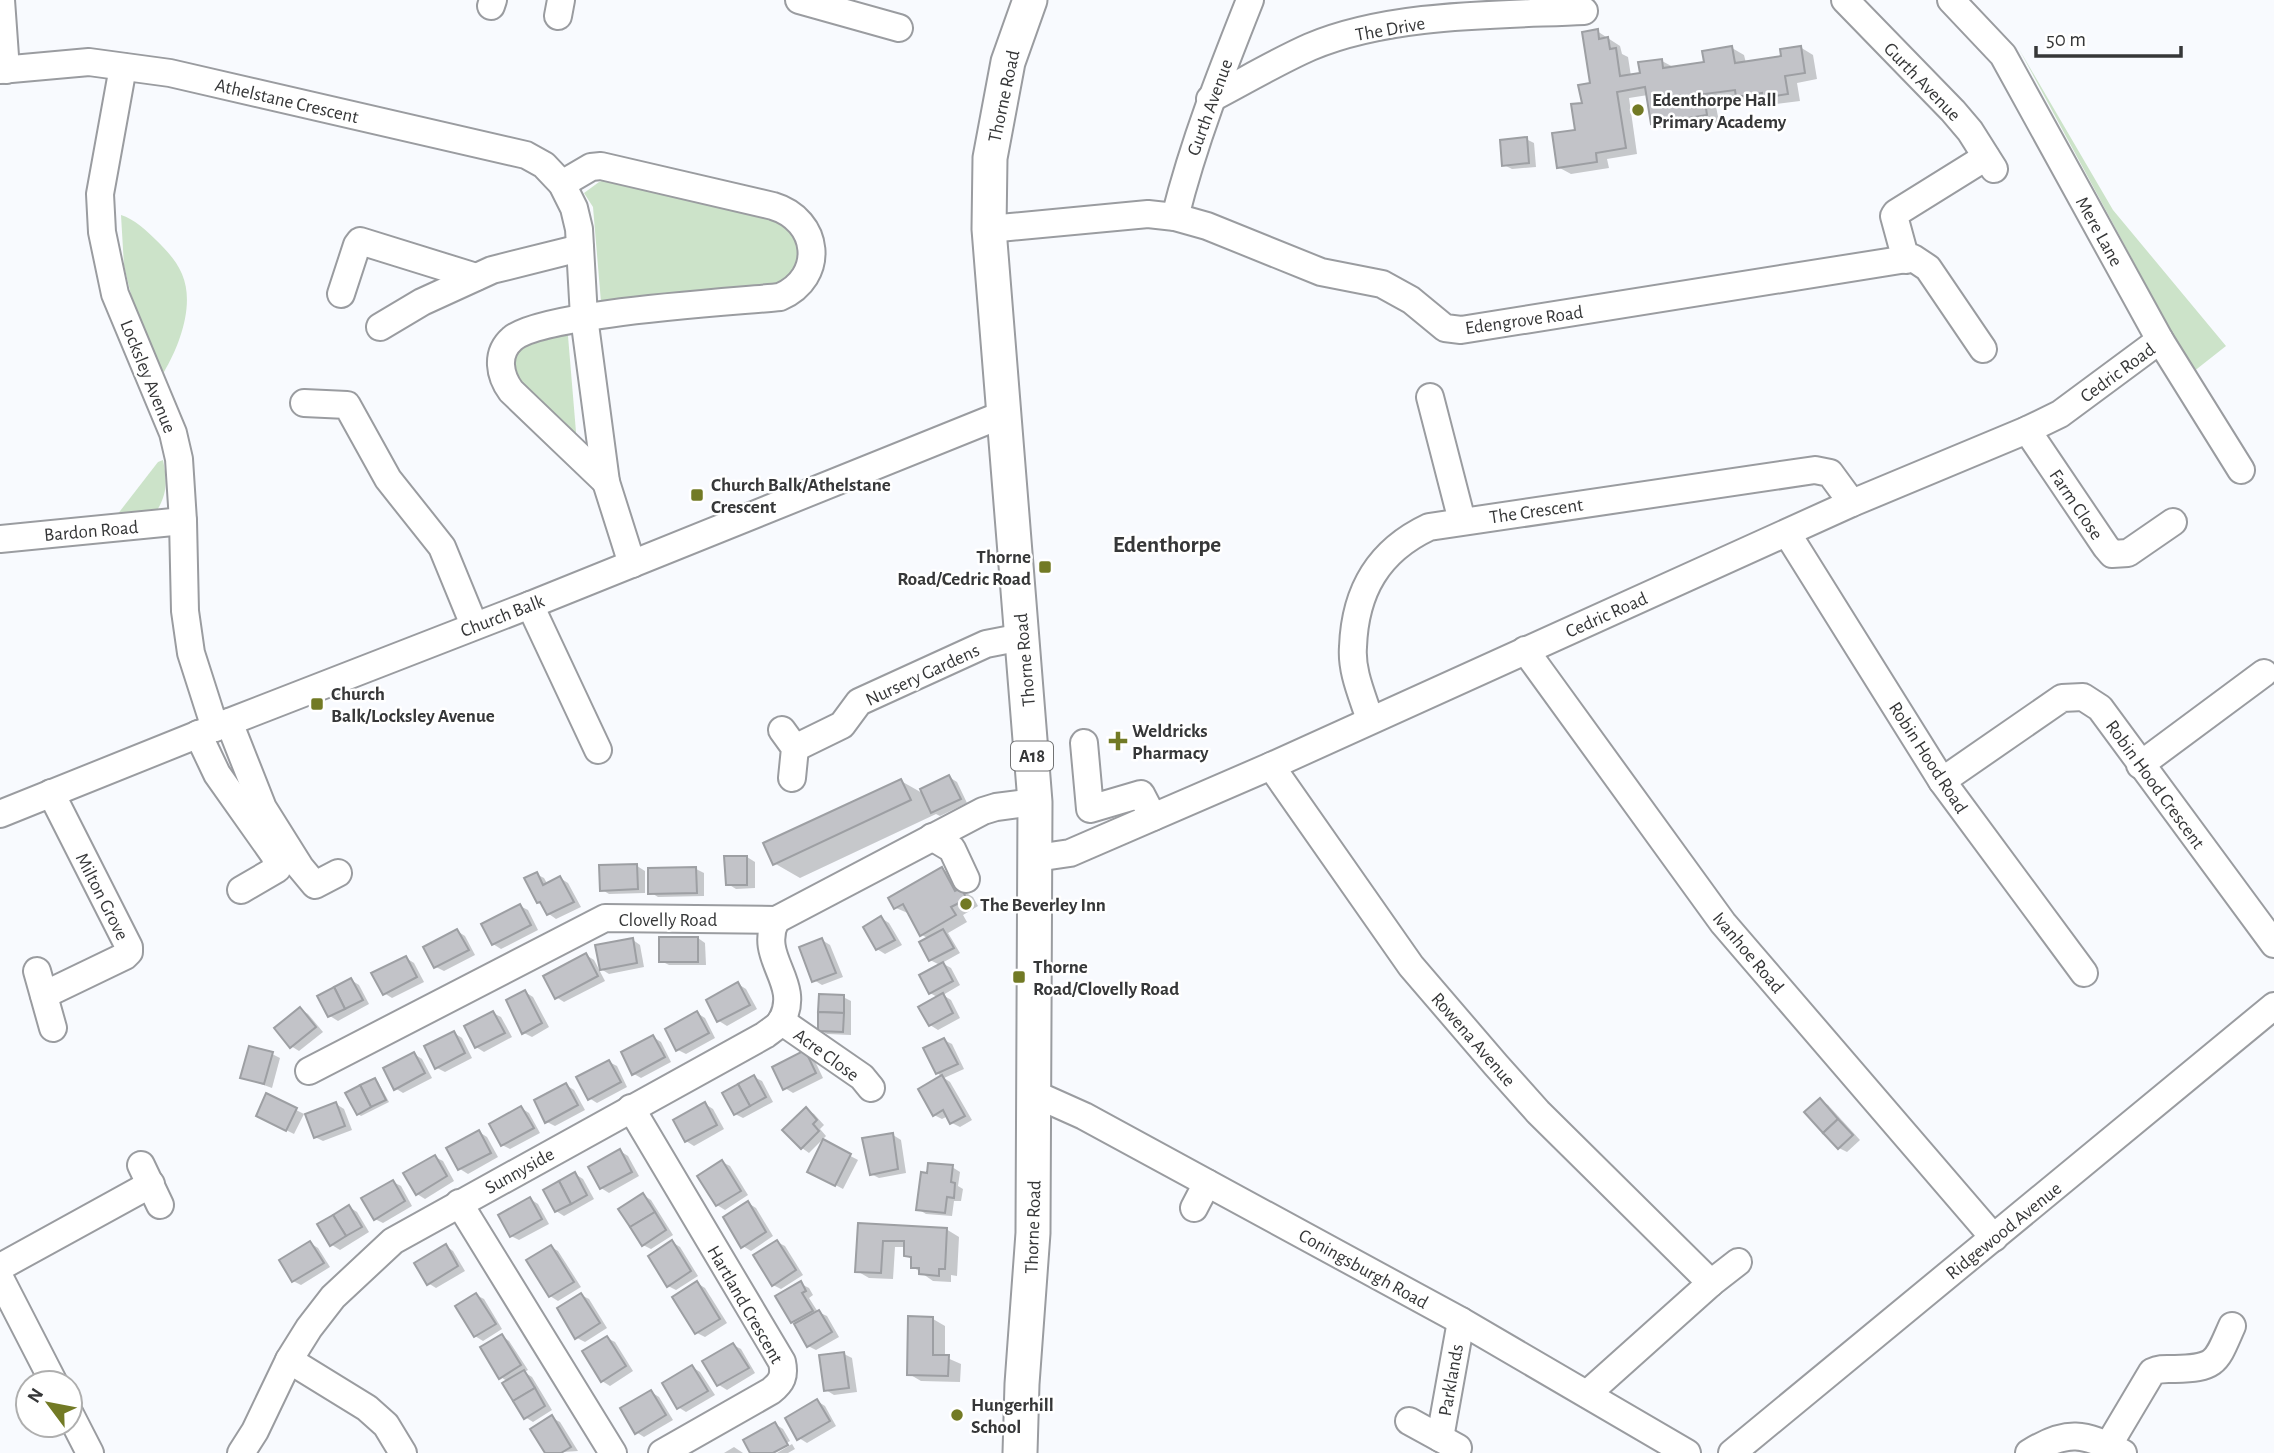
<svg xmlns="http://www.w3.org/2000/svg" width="2274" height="1453" font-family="'Alegreya Sans',sans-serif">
  <rect width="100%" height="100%" fill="#f8fafe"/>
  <g fill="#cce3c9">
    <path d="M2019,49l94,161 113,136 -33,26z"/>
    <path d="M610,178l170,40 24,26 -14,41 -189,17 -8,-95 -9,-14 15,-11z"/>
    <path d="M121,215c13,4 25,15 35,25 10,10 20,20 26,34 13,30 -2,71 -18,98l-3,-1 -26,-60 -11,-45z"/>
    <path d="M561,328l7,8 9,108 -62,-59 -3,-29 1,-9z"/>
    <path d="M163,460c4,20 5,33 -7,52l-39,3 41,-53z"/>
  </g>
  <g fill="#0003">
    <path d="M1597,31l23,15 2,8 6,3 3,19 11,-1 20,-14 13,7 31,-5 26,-15 12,7 2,8 37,-5 17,-11 13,8 4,24 -20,4 3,18 -24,3 -6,-3 -20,2 -11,-6 -24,4 4,21 -54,8 -13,-7 -4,-28 -19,3 8,56 -30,5 2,9 -38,6 -13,-7 19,-36 15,-46z"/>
    <path d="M1526,139l8,4 2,24 -24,2 -8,-4z"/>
    <path d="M949,777l8,5 10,21 -27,13 -4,-2 -136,64 -26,-15 127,-82 23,13z"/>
    <path d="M726,857h21l8,5v26l-19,1 -8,-5z"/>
    <path d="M637,866l8,5v22l-36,1 -8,-5z"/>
    <path d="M696,869l8,4v23l-46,1 -8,-5z"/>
    <path d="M942,869l13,7 8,15 10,6 5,9 -15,9 4,7 -19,11 12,20 -18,10 9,5 9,17 -17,10 8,5 9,18 -22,12 -8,-5 9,-27 -9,-5 10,-28 -10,-5 -1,-21 -7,-4 -12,-21 -14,-6z"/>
    <path d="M536,874l8,4 4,7 12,-7 8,5 13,24 -25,12 -7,-5 -5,-8 -6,-4z"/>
    <path d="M520,906l8,4 10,20 -37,19 -8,-5z"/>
    <path d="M881,918l8,5 13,22 -17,9 -8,-5z"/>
    <path d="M457,931l8,5 10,19 -31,16 -8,-4z"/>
    <path d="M698,938l7,5 1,22h-37l-8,-4z"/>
    <path d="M633,940l7,5 4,22 -35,7 -8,-5z"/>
    <path d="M822,940l8,5 13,32 -21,8 -8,-5z"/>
    <path d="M586,955l8,5 11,21 -41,21 -8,-5z"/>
    <path d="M406,958l8,5 10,19 -32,16 -8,-5z"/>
    <path d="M351,980l8,5 10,19 -31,17 -8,-5z"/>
    <path d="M738,984l8,5 11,20 -30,17 -8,-5z"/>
    <path d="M525,992l8,5 16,30 -17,10 -8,-4z"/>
    <path d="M843,997l8,4v34l-24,-1 -7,-4z"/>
    <path d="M300,1009l8,5 15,18 -24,19 -8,-5z"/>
    <path d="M493,1013l8,4 11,20 -28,15 -8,-5z"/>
    <path d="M697,1013l8,5 10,20 -29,16 -8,-4z"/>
    <path d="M454,1033l8,5 10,20 -27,14 -8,-4z"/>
    <path d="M653,1037l8,5 10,20 -30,16 -7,-4z"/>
    <path d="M944,1040l8,4 12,25 -20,9 6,4 22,38 -12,7 -8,-4 -4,-7 -6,3 -8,-4 -13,-25 22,-13 -6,-4z"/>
    <path d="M805,1052l8,5 10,21 -30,15 -8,-5z"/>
    <path d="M272,1054l8,4 -8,30 -30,-11z"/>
    <path d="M414,1054l8,5 10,19 -29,15 -8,-5z"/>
    <path d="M609,1062l8,4 10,21 -30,16 -8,-5z"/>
    <path d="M754,1077l8,4 11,21 -30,16 -8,-4z"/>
    <path d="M375,1080l3,2 11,20 -28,14 -3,-2z"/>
    <path d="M566,1085l8,5 11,20 -30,16 -8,-4z"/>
    <path d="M1820,1100l8,5 32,35 -13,12 -8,-4z"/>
    <path d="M336,1104l8,5 8,21 -29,11 -8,-4z"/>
    <path d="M705,1104l8,5 11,20 -30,17 -8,-5z"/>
    <path d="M521,1108l8,5 11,20 -30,16 -8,-4z"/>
    <path d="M806,1109l8,5 10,11 -4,4 6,7 -17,17 -7,-5z"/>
    <path d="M296,1110l8,4 -10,20 -28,-14z"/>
    <path d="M479,1132l8,5 11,20 -30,17 -8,-5 -11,-20z"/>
    <path d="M893,1135l8,5 5,33 -27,5 -8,-4z"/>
    <path d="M824,1142l34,18 -15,29 -34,-18z"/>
    <path d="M620,1151l8,5 11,20 -30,17 -8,-5z"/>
    <path d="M435,1157l8,4 11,20 -29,18 -8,-5z"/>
    <path d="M722,1162l8,4 18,29 -23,15 -8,-5z"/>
    <path d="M952,1167l8,5 -2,14 5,3 -2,12h-7l-2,15 -26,-2 -8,-5 10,-35z"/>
    <path d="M575,1174l8,5 11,20 -30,17 -8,-5z"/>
    <path d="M393,1182l8,4 11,20 -29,17 -8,-4z"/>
    <path d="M643,1195l8,5 22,35 -22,14 -8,-4z"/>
    <path d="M530,1199l8,5 11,20 -30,16 -8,-4z"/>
    <path d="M748,1203l8,5 17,28 -22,15 -8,-5z"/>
    <path d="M349,1207l8,5 12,20 -29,18 -8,-5 -12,-20z"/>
    <path d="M860,1225l86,4 13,8 -2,39 -6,-1v7l-18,-1 -20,-14v-7l-7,-5v-8h-11l-2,32 -24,-1 -12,-7z"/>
    <path d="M672,1242l8,5 18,29 -22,14 -8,-4z"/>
    <path d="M777,1242l8,4 18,29 -22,14 -8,-4z"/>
    <path d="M310,1243l8,5 12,19 -29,18 -8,-4z"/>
    <path d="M446,1246l7,5 12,20 -29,17 -8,-5z"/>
    <path d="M551,1247l7,4 23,36 -23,14 -8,-5 -22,-35z"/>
    <path d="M697,1283l8,5 22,35 -22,14 -8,-4z"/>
    <path d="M801,1284l8,4 4,7 -4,3 9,14 9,4 12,21 -23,13 -8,-4 -30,-50z"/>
    <path d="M476,1295l8,4 18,30 -19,12 -8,-5z"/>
    <path d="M581,1295l8,4 18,29 -22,14 -8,-4z"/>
    <path d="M933,1319l12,7v31l16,7 -1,18 -39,-1 -12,-7z"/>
    <path d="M502,1336l7,5 19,29 -4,2 8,5 20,33 -19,12 -8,-5 -17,-35 -7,-5z"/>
    <path d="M607,1338l8,4 18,29 -23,15 -8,-5z"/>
    <path d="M733,1345l8,4 14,24 -28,17 -8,-5z"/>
    <path d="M844,1354l8,4 5,34 -23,3 -8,-5z"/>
    <path d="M692,1367l8,5 15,23 -29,17 -8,-5z"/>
    <path d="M651,1392l8,5 14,23 -29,17 -8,-5z"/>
    <path d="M817,1401l8,5 11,20 -29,17 -8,-5z"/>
    <path d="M552,1418l8,4 18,29 -31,2z"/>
    <path d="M775,1424l8,5 7,12 -20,12h-18z"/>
    <path d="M792,1444l3,5 -7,4h-11z"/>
    <path d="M734,1447l9,6h-19z"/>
  </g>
  <g fill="#c2c3c8" stroke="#9d9fa3" stroke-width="2">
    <path d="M1598,29l1,10 9,-2 2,12 6,-1 4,28 20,-3 -2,-11 24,-3 1,9 41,-6 -2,-11 30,-5 3,17 46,-7 -1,-7 21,-3 4,27 -20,3 3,18 -26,4v-5l-26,4 -1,-7 -31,4 3,21 -56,9 -6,-37 -28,5 9,56 -30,5 1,9 -40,6 -5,-35 23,-3 -4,-26 11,-1 -4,-18 12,-2 -8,-51z"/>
    <path d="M1527,137l2,26 -27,3 -2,-26z"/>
    <path d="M949,775l12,24 -30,14 -11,-24z"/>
    <path d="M901,779l10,21 -138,65 -10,-22z"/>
    <path d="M724,856h23v29h-21z"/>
    <path d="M637,864l1,25 -38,2 -1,-26z"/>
    <path d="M696,867l1,26 -49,1v-26z"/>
    <path d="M942,867l13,24 6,-3 6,11 -16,8 5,8 -36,21 -17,-32 -9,5 -6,-11z"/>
    <path d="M537,872l6,13 17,-9 14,26 -27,13 -7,-13 -3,1 -13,-25z"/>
    <path d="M520,904l11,21 -39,20 -11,-21z"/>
    <path d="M881,916l14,24 -19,10 -13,-23z"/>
    <path d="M457,929l12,21 -35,18 -11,-21z"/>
    <path d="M943,929l11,19 -25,13 -10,-19z"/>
    <rect x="659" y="937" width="39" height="25"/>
    <path d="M633,938l4,25 -37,7 -5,-25z"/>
    <path d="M822,938l14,35 -24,9 -13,-35z"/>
    <path d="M586,953l12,23 -43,23 -12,-23z"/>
    <path d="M406,956l11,21 -34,18 -12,-22z"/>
    <path d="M943,962l10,19 -24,13 -10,-19z"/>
    <path d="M351,978l12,22 -18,9 -11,-22z"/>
    <path d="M738,982l12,23 -33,17 -11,-22z"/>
    <path d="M334,987l11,22 -17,8 -11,-21z"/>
    <path d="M525,990l17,33 -20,11 -16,-34z"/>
    <path d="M943,993l10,20 -24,13 -11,-19z"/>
    <path d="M819,994l25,1v18l-26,-1z"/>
    <path d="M300,1007l16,20 -26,21 -16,-20z"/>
    <path d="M493,1011l12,22 -30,15 -11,-22z"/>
    <path d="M697,1011l12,22 -33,18 -11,-22z"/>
    <path d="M818,1012l26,1 -1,19 -25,-1z"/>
    <path d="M454,1031l11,22 -30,16 -11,-23z"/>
    <path d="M653,1035l12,22 -33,18 -11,-23z"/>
    <path d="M944,1038l14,26 -22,10 -13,-26z"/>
    <path d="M249,1046l24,6 -9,32 -24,-6z"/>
    <path d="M805,1050l11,23 -33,17 -11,-23z"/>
    <path d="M414,1052l11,21 -31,17 -11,-22z"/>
    <path d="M609,1060l12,22 -33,18 -12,-23z"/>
    <path d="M754,1075l12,22 -16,9 -12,-22z"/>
    <path d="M942,1075l23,41 -15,8 -7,-14 -10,6 -15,-27z"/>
    <path d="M375,1078l11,22 -15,7 -11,-22z"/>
    <path d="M566,1083l12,22 -33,18 -11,-23z"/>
    <path d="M738,1084l12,22 -16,9 -12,-22z"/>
    <path d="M360,1085l11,22 -14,8 -12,-22z"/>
    <path d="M266,1093l31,15 -11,23 -30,-15z"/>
    <path d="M1820,1098l18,21 -15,14 -19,-21z"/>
    <path d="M336,1102l9,24 -31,12 -9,-24z"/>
    <path d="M705,1102l12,23 -32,17 -12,-22z"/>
    <path d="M521,1106l13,22 -33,18 -12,-22z"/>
    <path d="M806,1107l11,13 -4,4 6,7 -18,18 -19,-19z"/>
    <path d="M1838,1119l15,16 -15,14 -15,-16z"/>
    <path d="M479,1130l12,23 -33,17 -12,-22z"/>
    <path d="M893,1133l5,36 -28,6 -8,-37z"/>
    <path d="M823,1139l28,15 -16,32 -28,-14z"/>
    <path d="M620,1149l12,23 -32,17 -12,-22z"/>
    <path d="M435,1155l12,21 -31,19 -13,-22z"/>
    <path d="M722,1160l19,31 -25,15 -19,-30z"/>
    <path d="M928,1163l25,2 -2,17 4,1 -1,15 -7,-1 -2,16 -29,-3 5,-38 6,1z"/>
    <path d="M575,1172l12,23 -16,9 -12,-23z"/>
    <path d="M393,1180l12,21 -31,19 -13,-22z"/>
    <path d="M559,1181l12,23 -16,8 -12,-22z"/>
    <path d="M643,1193l12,19 -25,15 -12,-18z"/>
    <path d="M530,1197l12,22 -32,18 -12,-22z"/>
    <path d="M748,1201l18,31 -25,16 -18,-31z"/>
    <path d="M349,1205l13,22 -16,9 -13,-21z"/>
    <path d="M655,1212l11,18 -24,16 -12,-19z"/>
    <path d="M333,1215l13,21 -16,10 -13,-22z"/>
    <path d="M858,1223l89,5 -2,41h-6v7l-20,-2v-6h-8v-11l-7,-1v-15h-21l-2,32 -26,-1z"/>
    <path d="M672,1240l19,31 -24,16 -19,-31z"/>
    <path d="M777,1240l19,30 -24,16 -19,-31z"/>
    <path d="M310,1241l14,22 -32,19 -13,-22z"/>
    <path d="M446,1244l12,22 -31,19 -13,-22z"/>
    <path d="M551,1245l23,37 -25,15 -23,-37z"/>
    <path d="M697,1281l23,38 -25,15 -23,-37z"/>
    <path d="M801,1281l5,10 -4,2 11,18 -22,12 -16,-27z"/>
    <path d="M476,1293l20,31 -22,13 -19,-31z"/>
    <path d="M581,1293l19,30 -25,16 -18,-31z"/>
    <path d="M819,1310l13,22 -25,15 -13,-23z"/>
    <path d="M908,1316l25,1v38h16l-1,21 -41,-1z"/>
    <path d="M502,1334l19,31 -22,14 -19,-32z"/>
    <path d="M607,1336l19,30 -25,16 -19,-31z"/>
    <path d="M733,1343l16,25 -32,18 -15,-25z"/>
    <path d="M844,1352l5,36 -25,3 -5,-36z"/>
    <path d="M692,1365l16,26 -31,18 -15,-26z"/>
    <path d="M524,1370l11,18 -22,13 -11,-18z"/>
    <path d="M535,1388l10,18 -21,13 -11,-18z"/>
    <path d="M651,1390l15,25 -31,19 -15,-26z"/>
    <path d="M817,1399l13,22 -33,19 -12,-22z"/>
    <path d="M552,1415l19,32 -10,6h-16l-15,-24z"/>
    <path d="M775,1422l13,23 -15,8h-23l-7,-13z"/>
  </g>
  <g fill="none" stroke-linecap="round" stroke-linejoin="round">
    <defs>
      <g id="minor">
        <path d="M1,0l5,70"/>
        <path d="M799,0l100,28"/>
        <path d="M1845,0l108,111 17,20 24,38"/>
        <path d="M1951,0l52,55 157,285 81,130"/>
        <path d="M491,6l2,-6"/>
        <path d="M558,16l3,-16"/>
        <path d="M123,67l-23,127 2,38 13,62 58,139 6,26 4,62 2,90 6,42 24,75"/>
        <path d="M0,70l89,-8 81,11 356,82 18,10 18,19 12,24 5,21 5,88 22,165 26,82"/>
        <path d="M1210,99c33,-17 66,-37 100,-52 80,-34 188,-32 274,-36"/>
        <path d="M562,184l29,-17 10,-1 172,40c47,14 53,71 7,91 -48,5 -240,16 -268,42 -17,15 -12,37 -1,52l95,91"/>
        <path d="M1175,217c19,-76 46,-144 75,-217"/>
        <path d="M989,229l159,-15 27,3 32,9 114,46 61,12 29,16 34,28 16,2 452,-72 15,10 55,81"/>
        <path d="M1906,260l-12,-44 2,-3 90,-56"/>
        <path d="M341,294l16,-49 3,-4 116,36"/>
        <path d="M380,327l42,-25 70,-32 88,-22"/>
        <path d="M1430,397l32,124"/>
        <path d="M304,403l43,2 41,74 54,68 32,78"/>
        <path d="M2027,430l79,117 6,7 16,-1 45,-31"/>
        <path d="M1787,533l155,248 142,192"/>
        <path d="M0,539l183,-18"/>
        <path d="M530,605l68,145"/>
        <path d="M1525,650l198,273 271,315"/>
        <path d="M1370,720c-7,-23 -19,-48 -17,-73 2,-56 25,-96 76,-120l386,-57 15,3 22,30"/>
        <path d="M229,722l34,86 37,59 15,18 23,-12"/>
        <path d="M782,730l13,18 -3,30"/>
        <path d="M198,734l19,40 58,82 2,13 -36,21"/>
        <path d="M1084,743l6,66 51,-15 12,23"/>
        <path d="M795,748l47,-23 17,-23 127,-58 36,-7"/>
        <path d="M2140,765l124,-92"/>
        <path d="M1271,766l140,200 85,99 42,47 173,171"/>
        <path d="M1942,781l120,-83 21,-1 17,11 174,236"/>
        <path d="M0,814l229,-92 301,-117 474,-191"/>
        <path d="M932,837l20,12 14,30"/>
        <path d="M1036,858l34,-5 201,-87 581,-263 175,-73 33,-16 100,-74"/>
        <path d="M37,971l16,57"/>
        <path d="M44,995l81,-39 4,-4v-5l-78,-154"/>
        <path d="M781,1021l81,56 9,11"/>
        <path d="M309,1071l296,-153 171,2 207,-109 13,-4 39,-5"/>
        <path d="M1034,1099h12l38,17 377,205 226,132"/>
        <path d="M631,1108l151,254c3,14 0,20 -11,29l-109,62"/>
        <path d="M141,1165l19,40"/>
        <path d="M459,1203l154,250"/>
        <path d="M1194,1208l13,-25"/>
        <path d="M0,1267l151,-83"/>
        <path d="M0,1278l54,105"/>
        <path d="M289,1360l78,48 19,17 17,28"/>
        <path d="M1587,1394l124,-111 27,-21"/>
        <path d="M70,1414l20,39"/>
        <path d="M1409,1421l49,27"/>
        <path d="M1440,1438l21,-117"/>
        <path d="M2108,1446l44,-74c8,-4 14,-3 23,-3 42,-1 41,-7 57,-43"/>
        <path d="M241,1453l14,-22 34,-71 20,-32 24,-31 60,-56 372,-206c5,-4 14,-9 17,-15 20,-38 -25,-62 -6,-100"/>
        <path d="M1732,1453l542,-447"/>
        <path d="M2029,1453c38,-24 55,-20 94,0"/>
      </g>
      <path id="major" d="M1020,1453l2,-69 11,-151 2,-431 -46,-573 1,-71 18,-96 22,-62"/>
    </defs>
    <use href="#minor" stroke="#9a9ca0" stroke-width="30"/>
    <use href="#major" stroke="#9a9ca0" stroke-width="37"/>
    <use href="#minor" stroke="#fff" stroke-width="26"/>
    <use href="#major" stroke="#fff" stroke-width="33"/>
  </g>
  <g fill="#727a25" stroke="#fff" stroke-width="2.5">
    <circle cx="1638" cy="110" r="7"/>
    <rect x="690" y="488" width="14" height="14" rx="3.5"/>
    <rect x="1038" y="560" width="14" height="14" rx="3.5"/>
    <rect x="310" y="697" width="14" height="14" rx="3.5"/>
    <path d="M1114.5 730.5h7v7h7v7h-7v7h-7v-7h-7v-7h7z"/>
    <circle cx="966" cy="904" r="7"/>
    <rect x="1012" y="970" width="14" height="14" rx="3.5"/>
    <circle cx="957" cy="1415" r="7"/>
  </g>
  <g text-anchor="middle" stroke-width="5" stroke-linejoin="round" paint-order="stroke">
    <rect fill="#fff" stroke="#727374" stroke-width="2" x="1011" y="741.5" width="42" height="29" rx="5"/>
    <g font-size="18" font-weight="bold" fill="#363738">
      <text x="1032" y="762">A18</text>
    </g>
    <g font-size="19" fill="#363738" stroke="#fff">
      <text transform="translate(1390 28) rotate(-10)" y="7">The Drive</text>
      <text transform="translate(1923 81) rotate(46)" y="7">Gurth Avenue</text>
      <text transform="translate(1003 96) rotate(-78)" y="7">Thorne Road</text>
      <text transform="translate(287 100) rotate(13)" y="7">Athelstane Crescent</text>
      <text transform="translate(1209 107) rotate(-70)" y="7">Gurth Avenue</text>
      <text transform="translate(2100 231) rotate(61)" y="7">Mere Lane</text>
      <text transform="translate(1524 319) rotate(-8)" y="7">Edengrove Road</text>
      <text transform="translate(2117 372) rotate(-36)" y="7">Cedric Road</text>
      <text transform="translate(149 376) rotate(68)" y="7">Locksley Avenue</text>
      <text transform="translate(2077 504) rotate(56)" y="7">Farm Close</text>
      <text transform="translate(1536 510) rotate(-8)" y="7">The Crescent</text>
      <text transform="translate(91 530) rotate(-5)" y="7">Bardon Road</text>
      <text transform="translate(1606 614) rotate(-24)" y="7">Cedric Road</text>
      <text transform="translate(502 615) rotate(-21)" y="7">Church Balk</text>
      <text transform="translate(1024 660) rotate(-95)" y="7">Thorne Road</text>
      <text transform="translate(922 674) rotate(-25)" y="7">Nursery Gardens</text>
      <text transform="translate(1929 757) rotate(57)" y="7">Robin Hood Road</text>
      <text transform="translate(2156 784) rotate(54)" y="7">Robin Hood Crescent</text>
      <text transform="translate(103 896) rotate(63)" y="7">Milton Grove</text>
      <text x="668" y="926">Clovelly Road</text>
      <text transform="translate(1749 952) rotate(50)" y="7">Ivanhoe Road</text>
      <text transform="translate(1474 1039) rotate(49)" y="7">Rowena Avenue</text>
      <text transform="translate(827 1054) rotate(36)" y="7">Acre Close</text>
      <text transform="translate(519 1170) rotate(-29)" y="7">Sunnyside</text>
      <text transform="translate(1032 1227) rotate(-88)" y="7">Thorne Road</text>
      <text transform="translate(2003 1230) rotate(-39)" y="7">Ridgewood Avenue</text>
      <text transform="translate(1364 1268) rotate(29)" y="7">Coningsburgh Road</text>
      <text transform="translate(746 1304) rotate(60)" y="7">Hartland Crescent</text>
      <text transform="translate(1450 1380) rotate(-80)" y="7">Parklands</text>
    </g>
    <g font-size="19" font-weight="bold" fill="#363738" stroke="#fff" text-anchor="start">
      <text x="1652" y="106">Edenthorpe Hall<tspan x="1652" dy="22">Primary Academy</tspan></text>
      <text x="711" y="491">Church Balk/Athelstane<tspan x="711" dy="22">Crescent</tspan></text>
      <text x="1031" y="563" text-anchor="end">Thorne<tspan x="1031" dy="22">Road/Cedric Road</tspan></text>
      <text x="331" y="700">Church<tspan x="331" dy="22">Balk/Locksley Avenue</tspan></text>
      <text x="1132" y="737">Weldricks<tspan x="1132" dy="22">Pharmacy</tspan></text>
      <text x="980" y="911">The Beverley Inn</text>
      <text x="1033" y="973">Thorne<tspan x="1033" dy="22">Road/Clovelly Road</tspan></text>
      <text x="971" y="1411">Hungerhill<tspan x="971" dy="22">School</tspan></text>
    </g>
    <g font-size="23" font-weight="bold" fill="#363738" stroke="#fff">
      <text x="1167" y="552">Edenthorpe</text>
    </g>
  </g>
  <g transform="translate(49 1404) rotate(302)"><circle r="33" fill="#ffffff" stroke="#afafaf" stroke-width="2"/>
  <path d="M0-5L12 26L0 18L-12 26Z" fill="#727a25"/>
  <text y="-10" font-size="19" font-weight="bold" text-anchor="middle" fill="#363738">N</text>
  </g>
  <path d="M2036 46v10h145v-10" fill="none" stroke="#363738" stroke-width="3.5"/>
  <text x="2046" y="46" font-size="21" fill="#363738" stroke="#ffffff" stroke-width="5" paint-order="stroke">50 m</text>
</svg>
